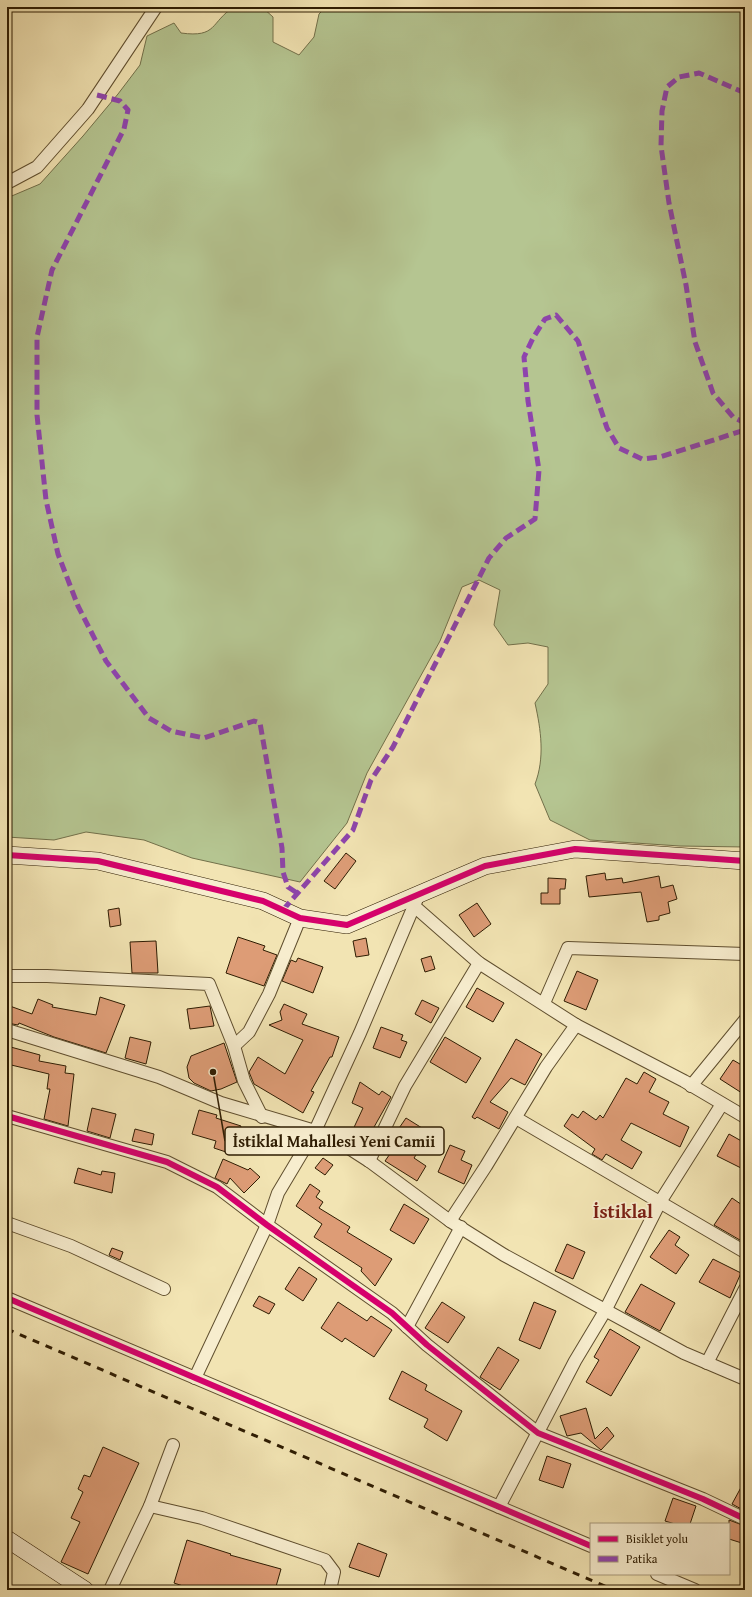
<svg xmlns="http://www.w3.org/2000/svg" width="752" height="1597" font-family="'Gentium Book Plus',serif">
  <rect width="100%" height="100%" fill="#f2e4b3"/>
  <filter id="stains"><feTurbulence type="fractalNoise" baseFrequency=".005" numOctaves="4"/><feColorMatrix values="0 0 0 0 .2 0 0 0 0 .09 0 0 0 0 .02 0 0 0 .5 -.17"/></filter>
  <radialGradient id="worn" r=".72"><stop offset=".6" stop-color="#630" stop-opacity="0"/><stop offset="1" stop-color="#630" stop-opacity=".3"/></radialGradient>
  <path fill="#b5c591" stroke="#72704a" d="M234,7h28l11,10v25l26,13 15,-18 5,-23 7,-7h419v840l-65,-1 -90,-6 -40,-20 -15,-36c10,-26 6,-54 0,-81l13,-19v-37l-20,-4 -20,2 -14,-20 6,-35 -21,-10 -17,7 -22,54 -73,132 -20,50 -47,59 -108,-24 -48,-18 -58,-8 -32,8 -47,-3v-639l33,-14 43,-48 35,-42 22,-29 7,-29 27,-13 7,10c37,5 29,-11 53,-26z"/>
  <g fill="#dd9c76" stroke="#2e1c02">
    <path d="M346,853l10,8 -21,28 -11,-8z"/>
    <path d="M605,873l1,7 16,-2 1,5 36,-7 2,12 12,-3 4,14 -9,3 2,11 -11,3v4l-12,2 -6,-30 -52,5 -3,-21z"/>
    <path d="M548,878l18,1 -1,10h-5v15h-19v-11h7z"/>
    <path d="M477,903l14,21 -17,13 -15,-22z"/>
    <path d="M119,908l2,17 -11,2 -2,-17z"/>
    <path d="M238,937l27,9 -2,4 14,5 -13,31 -38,-13z"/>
    <path d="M366,938l3,17 -13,2 -3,-16z"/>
    <path d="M156,941l2,32h-26l-2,-31z"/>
    <path d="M431,956l4,13 -10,3 -4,-13z"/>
    <path d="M298,958l25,9 -10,26 -31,-12 9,-21 5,2z"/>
    <path d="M577,971l21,9 -12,30 -22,-9z"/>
    <path d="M477,988l27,15 -11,19 -27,-15z"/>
    <path d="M100,997l25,8 -19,48 -52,-16 -35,-14 -1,2 -11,-2v-18l25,9 6,-15 15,6 -1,2 44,8z"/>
    <path d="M422,1000l17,8 -8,15 -16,-9z"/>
    <path d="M284,1004l23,10 -5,10 37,13 -7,20h-2l-19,34 3,1 -11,21 -49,-29 -5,-12 9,-15 27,17 18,-34 -34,-15 13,-5 -2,-8z"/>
    <path d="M210,1006l4,20 -24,3 -3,-20z"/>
    <path d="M381,1027l22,8 -2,5 6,2 -7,16 -27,-10z"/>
    <path d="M130,1037l21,5 -5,22 -21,-6z"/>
    <path d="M445,1037l36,21 -15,25 -36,-21z"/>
    <path d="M516,1039l26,15 -17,31 -14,-7 -21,24 18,10 -9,17 -22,-12 -2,2 -3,-2z"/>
    <path d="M224,1043l13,39 -16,7 -10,2 -17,-8 -5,-5 -2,-11 4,-11z"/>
    <path d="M7,1046l33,9 -1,6 27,5 -1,7 9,1 -6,52 -24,-7 6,-30h-3l2,-15 -42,-10z"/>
    <path d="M733,1060l12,7v28l-25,-16z"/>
    <path d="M644,1072l12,7 -7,13 20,10 -6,12 26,13 -9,20 -49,-24 -10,17 21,12 -10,17 -26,-15 -4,6 -10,-6 3,-5 -31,-23 8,-12 6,4 5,-7 13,9 4,-5 3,3 23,-40 11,6z"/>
    <path d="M360,1082l19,13 3,-4 9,6 -26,46 -15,-7 13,-28 -11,-5z"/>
    <path d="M92,1108l24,6 -6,24 -23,-7z"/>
    <path d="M199,1110l18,5 -1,3 25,8 -9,28 -18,-6 2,-7 -24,-7z"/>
    <path d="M406,1118l24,15 -16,25 12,8 -9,15 -32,-20 16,-23 -6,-4z"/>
    <path d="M135,1129l19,5 -2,11 -20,-4z"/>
    <path d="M729,1134l16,9v27l-28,-14z"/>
    <path d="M450,1145l15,6 -4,9 11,5 -8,19 -26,-12z"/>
    <path d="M323,1158l10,7 -8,10 -10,-7z"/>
    <path d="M223,1159l25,11 2,-2 10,9 -16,16 -14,-15 -3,6 -12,-6z"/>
    <path d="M78,1168l23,7 1,-4 13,2 -3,20 -38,-10z"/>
    <path d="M310,1184l10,7 -4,6 7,5 -4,6 31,19 -3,5 45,27 -17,27 -14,-15 1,-3 -48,-31 8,-13 -26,-18z"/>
    <path d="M732,1198l13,9v36l-31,-18z"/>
    <path d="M404,1204l25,15 -15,25 -24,-14z"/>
    <path d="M669,1230l11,7 -5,8 14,10 -13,19 -26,-17z"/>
    <path d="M567,1244l18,8 -12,27 -18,-8z"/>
    <path d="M112,1248l11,4 -3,8 -11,-5z"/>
    <path d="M713,1259l28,14 -11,25 -31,-16z"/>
    <path d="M299,1267l18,12 -14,22 -18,-12z"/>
    <path d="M641,1284l34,19 -15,28 -35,-19z"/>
    <path d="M259,1296l16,8 -6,10 -16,-8z"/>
    <path d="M338,1302l29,19 4,-5 21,14 -18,27 -29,-19 -3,4 -21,-14z"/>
    <path d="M442,1302l23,15 -17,26 -23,-15z"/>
    <path d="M534,1302l22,9 -16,38 -21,-9z"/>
    <path d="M610,1329l30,18 -29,49 -25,-14 13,-22 -5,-3z"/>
    <path d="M498,1347l21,13 -19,30 -20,-13z"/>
    <path d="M402,1371l25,14 -2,5 37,21 -15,30 -23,-14 4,-8 -39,-20z"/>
    <path d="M586,1408l9,31 12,-12 7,9 -13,14 -20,-17 -14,3 -7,-20z"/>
    <path d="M103,1447l36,16 -51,111 -27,-12 19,-40 -9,-4 12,-26 -5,-3 6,-14 6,2z"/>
    <path d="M547,1456l24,8 -8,24 -24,-8z"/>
    <path d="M745,1480v31l-13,-7z"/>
    <path d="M673,1498l23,8 -6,18h-15l-10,-3z"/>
    <path d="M729,1520l16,6v18l-16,-5z"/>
    <path d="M187,1540l44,14 -1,1 51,14 -6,21h-80l-21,-7z"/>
    <path d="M358,1543l29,11 -8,23 -30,-10z"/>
  </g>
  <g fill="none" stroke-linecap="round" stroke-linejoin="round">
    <defs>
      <g id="street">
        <path d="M7,183l30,-16 51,-58 68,-102"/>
        <path d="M414,906l65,57 97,62 108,56 61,36"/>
        <path d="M7,976h40l162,8 25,62 10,35 18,36"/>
        <path d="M544,1003l24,-55 177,6"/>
        <path d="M7,1030l152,47 62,26 94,28 23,10 31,20 81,60 54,34 180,98 61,26"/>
        <path d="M234,1046l15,-14 20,-38 31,-76"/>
        <path d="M691,1086l54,-66"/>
        <path d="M7,1116l160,46 50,25 50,38 125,88 35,32 111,88 165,66 42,20"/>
        <path d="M516,1118l229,134"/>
        <path d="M369,1161l36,-75 74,-123"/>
        <path d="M450,1221l36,-55 60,-99 30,-42"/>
        <path d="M7,1223l64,23 93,43"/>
        <path d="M7,1298l584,248"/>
        <path d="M407,1327l54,-100"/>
        <path d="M707,1363l38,-74"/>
        <path d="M195,1378l72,-153 11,-32 37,-62 45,-98 59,-139"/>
        <path d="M150,1506l52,12 123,42 9,12 -4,18"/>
        <path d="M499,1507l76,-146 30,-50 55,-109 62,-98"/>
        <path d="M657,1574l38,16"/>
        <path d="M110,1590l40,-84 23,-61"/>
      </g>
      <g id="secondary">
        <path d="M7,855l91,6 165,40 37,17 47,7 138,-59 90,-17 170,12"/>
        <path d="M7,1539l78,51"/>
      </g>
    </defs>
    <use href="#street" stroke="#5f4e2e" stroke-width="14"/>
    <use href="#secondary" stroke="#2e1c02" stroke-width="18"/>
    <use href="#street" stroke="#f7edce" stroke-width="12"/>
    <use href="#secondary" stroke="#f7edce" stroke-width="17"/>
    <path stroke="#2e1c02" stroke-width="3" stroke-dasharray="7 7" stroke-linecap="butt" d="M7,1329l607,261"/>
    <g stroke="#8e44ad" stroke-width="5" stroke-dasharray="10 5" stroke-linecap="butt">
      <path d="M745,93l-46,-20 -20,4 -12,10 -5,24 -1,35 8,57 17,82 9,57 18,51 20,24 12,6"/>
      <path d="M97,95l23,6 8,9 -4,19 -72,141 -15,67v78l9,85 12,54 20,52 28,55 43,57 22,13 33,7 50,-17 6,2 22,125 1,24 5,15 9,6"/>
      <path d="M283,910l70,-80 18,-50 22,-33 96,-189 17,-20 29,-19 4,-49 -11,-69 -4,-44 9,-19 12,-19 11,-4 22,26 29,87 12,20 23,11 18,-2 85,-27"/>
    </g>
    <defs>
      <g id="cycleway">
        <path d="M7,855l91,6 165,40 37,17 47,7 138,-59 90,-17 170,12"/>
        <path d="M7,1116l160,46 50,25 50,38 125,88 35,32 111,88 165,66 42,20"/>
        <path d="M7,1298l584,248"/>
      </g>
    </defs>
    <use href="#cycleway" stroke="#f7edce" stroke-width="8"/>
    <use href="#cycleway" stroke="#d6006c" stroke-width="6"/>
  </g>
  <g text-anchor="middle" stroke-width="3.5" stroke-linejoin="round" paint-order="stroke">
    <g font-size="19" font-weight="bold" fill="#7a1f14" stroke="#f7edce">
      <text x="623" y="1218">İstiklal</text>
    </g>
  </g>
  <path fill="none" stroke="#2e1c02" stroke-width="1.5" d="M213 1072L225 1141"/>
  <circle fill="#2e1c02" stroke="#f7edce" stroke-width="1.5" cx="213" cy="1072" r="4"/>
  <rect fill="#f7edce" stroke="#2e1c02" stroke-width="1.5" x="225" y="1127" width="219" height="28" rx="4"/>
  <g font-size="16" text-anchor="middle" font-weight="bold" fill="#2e1c02">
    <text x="334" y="1147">İstiklal Mahallesi Yeni Camii</text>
  </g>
  <rect width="752" height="1597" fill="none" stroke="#f2e4b3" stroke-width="24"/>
  <rect x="8" y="8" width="736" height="1581" fill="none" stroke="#2e1c02" stroke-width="2"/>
  <rect x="12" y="12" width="728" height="1573" fill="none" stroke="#2e1c02"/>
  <rect x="590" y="1523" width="140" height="52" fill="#f7edce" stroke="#a7997c"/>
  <rect x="598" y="1536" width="20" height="6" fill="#d6006c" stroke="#a7997c"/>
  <text x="626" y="1543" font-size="12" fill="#2e1c02">Bisiklet yolu</text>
  <rect x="598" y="1556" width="20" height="6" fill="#8e44ad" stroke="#a7997c"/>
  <text x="626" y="1563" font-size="12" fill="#2e1c02">Patika</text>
  <rect width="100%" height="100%" filter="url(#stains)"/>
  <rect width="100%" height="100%" fill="url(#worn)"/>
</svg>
